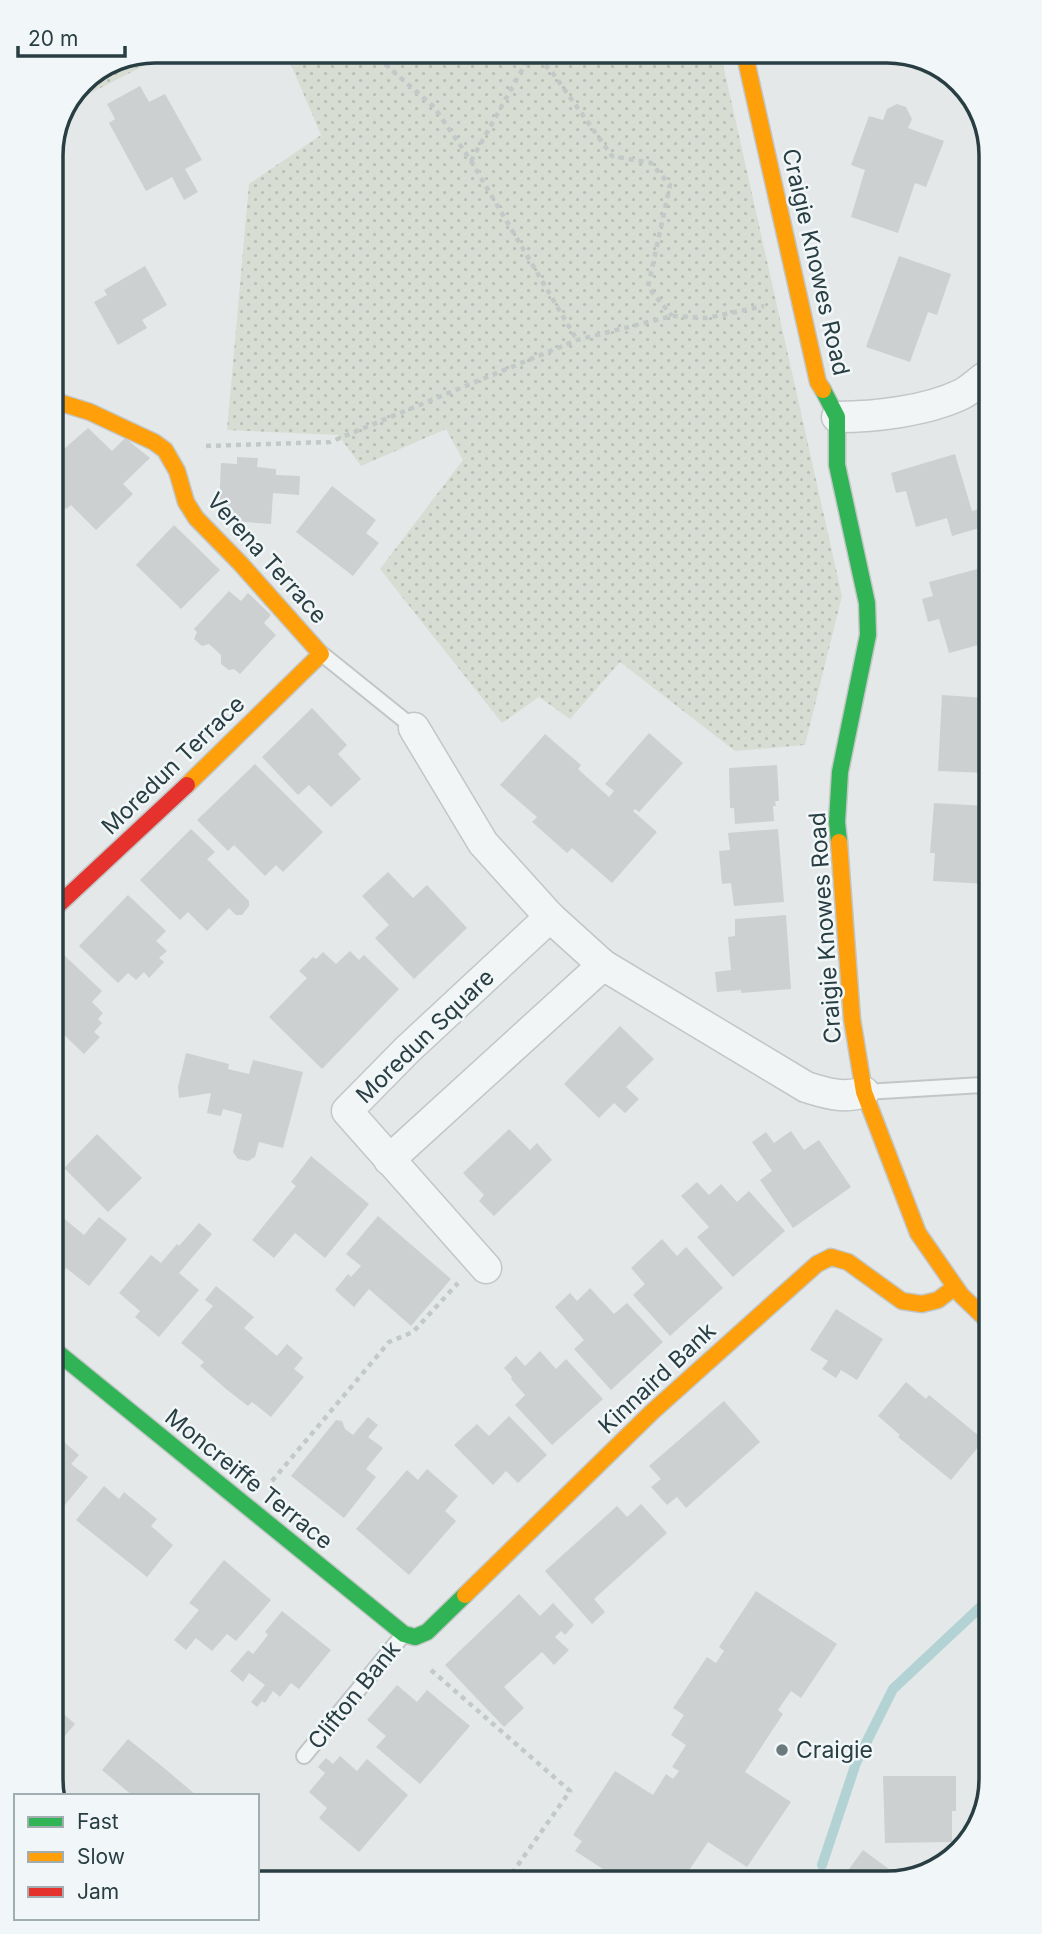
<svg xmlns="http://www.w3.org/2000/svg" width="1042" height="1934" font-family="Inter,sans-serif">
  <defs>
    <pattern id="grass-dots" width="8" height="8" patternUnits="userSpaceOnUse" patternTransform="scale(1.75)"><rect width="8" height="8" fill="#d8ddd3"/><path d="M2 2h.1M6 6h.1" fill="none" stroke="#b9bfb6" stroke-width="1.8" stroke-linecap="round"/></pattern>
  </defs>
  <rect width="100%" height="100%" fill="#e4e8e8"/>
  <path fill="url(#grass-dots)" d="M155,51h565l122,545 -37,149 -70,6 -115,-89 -50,57 -31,-22 -37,26 -122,-154 83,-109 -17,-31 -85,37 -23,-31 -111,-5 22,-246 72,-49 -35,-82 -131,7 -82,42 8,-21z"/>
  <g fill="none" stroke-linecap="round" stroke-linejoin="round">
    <path stroke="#b2d2d4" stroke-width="10" d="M822,1865l34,-102 37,-74 97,-91"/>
  </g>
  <g fill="#ccd0d1">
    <path d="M140,86l9,16 16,-8 37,66 -17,9 13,23 -14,8 -12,-23 -26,14 -37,-68 6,-4 -8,-15z"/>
    <path d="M897,104l9,3 6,12 -4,9 36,13 -18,46 -11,-4 -17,50 -47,-16 14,-47 -14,-5 18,-49 14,4 4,-11z"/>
    <path d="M899,256l52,18 -14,41 -9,-3 -18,50 -44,-15z"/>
    <path d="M145,266l22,39 -25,15 5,8 -29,17 -24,-43 13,-7 -3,-5z"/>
    <path d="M88,428l24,23 13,-13 25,20 -27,26 10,10 -37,36 -25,-25 -5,4 -13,-14 2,-6 -2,-2 -1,-43 5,-4 8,8z"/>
    <path d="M955,454l17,57 7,-2 4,18 -31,9 -5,-18 -31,9 -10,-36 -10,2 -5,-20z"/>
    <path d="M237,457l21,1 -1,9 19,2v6l24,1 -1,19 -26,-2 -2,31 -38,-3 1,-10 -15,-1 2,-47 16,1z"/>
    <path d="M332,486l44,34 -10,13 13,10 -26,33 -57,-44z"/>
    <path d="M174,525l46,45 -39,39 -45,-44z"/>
    <path d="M985,567l1,76 -37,10 -10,-34 -11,3 -6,-23 11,-3 -4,-14z"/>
    <path d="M229,591l12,10 7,-8 23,22 -7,8 12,12 -36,39 -6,-5 -5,1 -8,-6v-9l-12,-11 -7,2 -8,-7 3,-7 -3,-3z"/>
    <path d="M942,695l44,3v75l-48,-2z"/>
    <path d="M312,708l35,37 -9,9 23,25 -30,28 -22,-22 -11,10 -36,-38z"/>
    <path d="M649,733l34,30 -44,49 -4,-3 -2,2 24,21 -45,51 -40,-35 -5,5 -35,-31 5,-5 -37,-32 45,-51 36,31 -3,4 31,28 5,-6 -9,-7z"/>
    <path d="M54,762l10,10 -10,11z"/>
    <path d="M255,764l68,68 -40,40 -7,-7 -11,11 -31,-31 -6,6 -31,-31z"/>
    <path d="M777,765l2,36h-4l1,5h-3l1,15 -39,3 -1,-16h-4l-1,-40z"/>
    <path d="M934,803l53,3v78l-54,-3 2,-28h-5z"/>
    <path d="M191,829l24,23 -8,7 42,42v5l-7,9h-6l-7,-7 -22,23 -19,-19 -8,8 -40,-40z"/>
    <path d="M778,829l6,73 -50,4 -3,-23 -9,1 -3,-33 11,-1 -2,-17z"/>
    <path d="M388,872l25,26 14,-13 40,43 -53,51 -39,-41 14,-13 -27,-29z"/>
    <path d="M128,895l38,36 -10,10 11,10 -8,7 5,4 -15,16 -5,-6 -8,8 -8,-7 -10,10 -39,-37z"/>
    <path d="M786,915l5,74 -50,4v-3l-24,2 -2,-20 16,-2 -3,-33 7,-1v-17z"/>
    <path d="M350,951l9,9 5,-5 35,34 -77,80 -53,-52 38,-39 -8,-7 14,-14 3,2 7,-7 13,12z"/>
    <path d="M65,956l37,35 -10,11 11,11 -5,6 4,4 -8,9 6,5 -16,17 -23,-22 -6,6v-71z"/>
    <path d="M620,1026l34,33 -28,28 13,12 -14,14 -11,-10 -15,15 -35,-34z"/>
    <path d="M186,1053l43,11 -1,5 21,5 4,-14 50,12 -20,76 -24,-6 -4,15 -7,4 -10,-2 -5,-7 9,-38 -19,-5 -2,7 -14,-3 4,-20 -32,5 -1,-11z"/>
    <path d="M509,1129l21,21 7,-7 15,17 -58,56 -15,-15 5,-6 -21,-22z"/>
    <path d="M791,1131l13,19 15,-10 32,47 -58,41 -33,-48 12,-9 -20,-29 14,-10 8,11z"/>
    <path d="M97,1134l45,44 -34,34 -44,-44z"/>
    <path d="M311,1156l58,48 -44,54 -30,-25 -21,25 -22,-18 44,-54 -5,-4z"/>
    <path d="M697,1182l12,13 12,-11 16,18 12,-11 36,40 -52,46 -36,-40 12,-10 -28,-31z"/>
    <path d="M61,1216l23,19 15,-18 28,22 -38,47 -23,-18 -10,12v-58z"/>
    <path d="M378,1216l73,63 -40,47 -42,-37 -15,18 -19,-17 13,-16 3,3 10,-11 -15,-12z"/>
    <path d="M199,1223l13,11 -33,39 20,17 -40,47 -24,-20 5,-6 -21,-18 32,-38 10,8 16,-19 2,2z"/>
    <path d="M662,1239l15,17 9,-9 37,41 -53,48 -37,-41 12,-11 -14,-16z"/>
    <path d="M216,1286l38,31 -10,11 33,28 10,-12 16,14 -9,11 10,8 -33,40 -19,-15 -4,4 -22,-17 -26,-23 4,-4 -23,-19 32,-37 -8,-6z"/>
    <path d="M590,1288l24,26 13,-11 36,39 -52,48 -37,-41 10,-9 -29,-33 15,-14 7,8z"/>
    <path d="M836,1309l47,30 -26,41 -16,-10 -5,8 -14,-9 6,-8 -18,-11z"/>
    <path d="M540,1351l16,18 10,-10 37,40 -51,46 -37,-40 10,-10 -14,-16 1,-2 -8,-9 12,-12 9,10z"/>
    <path d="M906,1382l20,17 3,-4 55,45 -33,40 -53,-43 2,-2 -22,-19z"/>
    <path d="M724,1401l36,41 -74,66 -9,-11 -10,8 -16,-18 10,-8 -12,-13z"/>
    <path d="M509,1416l38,39 -29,28 -12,-12 -13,14 -39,-40 23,-21 12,12z"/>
    <path d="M368,1417l10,8 -10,12 15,11 -17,21 10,8 -32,41 -53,-42 45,-56 6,1 3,8 8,6z"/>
    <path d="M57,1436l22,19 -8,9 17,13 -24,29 -7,-6z"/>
    <path d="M427,1469l31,27 -13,15 11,10 -47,54 -53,-46 51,-59 11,10z"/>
    <path d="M104,1486l15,13 5,-7 33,27 -6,7 22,19 -26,32 -71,-57z"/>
    <path d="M641,1504l26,29 -73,66 11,13 -13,12 -47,-53 72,-65 10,11z"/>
    <path d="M224,1560l47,40 -35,41 -9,-7 -15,17 -16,-13 -10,12 -12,-10 25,-30 -10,-7z"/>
    <path d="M756,1591l81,53 -36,54 -10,-7 -13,19 5,4 -38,58 46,30 -44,65 -39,-25 -24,36h-44l-7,-5 -4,5h-12l-42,-27 7,-10 -9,-6 42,-64 38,24 13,-21 7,5 6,-8 -7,-4 14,-22 -15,-10 13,-20 -11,-7 34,-51 9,6 8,-12 -5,-4z"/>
    <path d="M519,1594l21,22 13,-13 21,22 -9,10 -4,-4 -6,6 14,13 -15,15 -12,-13 -38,35 20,21 -20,19 -59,-62z"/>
    <path d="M282,1611l49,39 -32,39 -8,-6 -11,14 -7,-6 -8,12 -3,-2 -5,6 -6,-5 14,-17 -16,-12 -6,9 -13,-11 18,-21 5,4 15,-19 -3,-3z"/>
    <path d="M397,1685l20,17 10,-12 43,36 -50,58 -44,-37 10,-11 -19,-16z"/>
    <path d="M58,1709l17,15 -17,20z"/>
    <path d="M128,1739l36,29 33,28h-64l-31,-26z"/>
    <path d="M340,1756l17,15 10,-12 41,36 -49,57 -40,-34 8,-10 -18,-16 16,-19 -7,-6 8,-9 7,6z"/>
    <path d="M883,1776h73v35h-4v31l-67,1z"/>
    <path d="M863,1850l34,25 -53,1z"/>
  </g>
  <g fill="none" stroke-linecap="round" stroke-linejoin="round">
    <defs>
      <g id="lane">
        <path d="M322,654l92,74"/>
        <path d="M865,1092l117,-7"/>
        <path d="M304,1756l99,-121"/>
      </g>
      <g id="street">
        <path d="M837,417c38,0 90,-6 125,-23 8,-4 15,-11 22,-16"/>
        <path d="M414,728l69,115 67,74 53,48 203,122c19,6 38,12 58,5"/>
        <path d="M389,1160l214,-195"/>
        <path d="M486,1268l-139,-157 60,-61 143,-133"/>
      </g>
      <g id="fast">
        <path d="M823,390l14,27v48l30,138 1,32 -28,137 -3,50 2,20"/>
        <path d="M57,1352l347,282 11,3 12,-5 38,-37"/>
      </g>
      <g id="slow">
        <path d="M744,51l74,331 5,8"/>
        <path d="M52,400l38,12 64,30 11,8 12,21 9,31 10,16 44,45 81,91 -134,131"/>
        <path d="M839,842l13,177 12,73 54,141 43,62 28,27"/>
        <path d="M465,1595l187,-183 165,-148 14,-7 17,5 54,39 20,3 16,-4 17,-13"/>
      </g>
      <path id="jam" d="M55,908l132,-123"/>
    </defs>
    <use href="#lane" stroke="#c2c6c6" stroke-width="18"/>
    <use href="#street" stroke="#c2c6c6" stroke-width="33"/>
    <use href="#fast" stroke="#c2c6c6" stroke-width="19"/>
    <use href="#slow" stroke="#c2c6c6" stroke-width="19"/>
    <use href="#jam" stroke="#c2c6c6" stroke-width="19"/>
    <g stroke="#c3c8c8" stroke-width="4.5" stroke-dasharray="5 5" stroke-linecap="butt">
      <path d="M370,51l64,56 37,54 106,179"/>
      <path d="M531,51l21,21 60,84 39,7 19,22 -22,102 24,29"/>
      <path d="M471,161l61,-109"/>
      <path d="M206,446l124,-4 247,-102 95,-24 35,2 57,-12"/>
      <path d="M272,1481l117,-139 24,-10 45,-49"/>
      <path d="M431,1670l139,121 -62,88"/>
    </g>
    <use href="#lane" stroke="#f2f5f5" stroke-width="14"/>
    <use href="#street" stroke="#f2f5f5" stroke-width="30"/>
    <use href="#fast" stroke="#30b455" stroke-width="16"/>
    <use href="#slow" stroke="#ff9f0a" stroke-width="16"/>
    <use href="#jam" stroke="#e5322d" stroke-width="16"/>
  </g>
  <circle fill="#6a7a7d" stroke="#f1f7f8" stroke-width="2.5" cx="782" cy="1750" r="7"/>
  <g text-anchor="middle" stroke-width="5" stroke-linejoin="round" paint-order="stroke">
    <g font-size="23" fill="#293e43" stroke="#f1f7f8">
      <text transform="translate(816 262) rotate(77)" y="8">Craigie Knowes Road</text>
      <text transform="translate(267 558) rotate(48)" y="8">Verena Terrace</text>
      <text transform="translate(173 765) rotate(-44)" y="8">Moredun Terrace</text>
      <text transform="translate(825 928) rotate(-94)" y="8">Craigie Knowes Road</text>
      <text transform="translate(425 1036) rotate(-44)" y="8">Moredun Square</text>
      <text transform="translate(657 1378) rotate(-43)" y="8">Kinnaird Bank</text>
      <text transform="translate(249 1479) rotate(39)" y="8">Moncreiffe Terrace</text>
      <text transform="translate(354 1695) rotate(-51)" y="8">Clifton Bank</text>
    </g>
    <g font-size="23" fill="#293e43" stroke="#f1f7f8" text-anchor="start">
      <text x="796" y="1758">Craigie</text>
    </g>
  </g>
  <path d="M0 0H1042V1934H0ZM155 63H887A92 92 0 0 1 979 155V1779A92 92 0 0 1 887 1871H155A92 92 0 0 1 63 1779V155A92 92 0 0 1 155 63Z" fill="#f1f7f8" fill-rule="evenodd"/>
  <path fill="none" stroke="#293e43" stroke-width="3.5" d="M155 63H887A92 92 0 0 1 979 155V1779A92 92 0 0 1 887 1871H155A92 92 0 0 1 63 1779V155A92 92 0 0 1 155 63Z"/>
  <rect x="14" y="1794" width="245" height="126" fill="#f1f7f8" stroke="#a1adb0" stroke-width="2"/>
  <rect x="28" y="1817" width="35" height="10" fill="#30b455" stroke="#a1adb0" stroke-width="2"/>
  <text x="77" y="1829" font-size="21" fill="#293e43">Fast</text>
  <rect x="28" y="1852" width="35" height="10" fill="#ff9f0a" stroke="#a1adb0" stroke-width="2"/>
  <text x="77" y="1864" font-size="21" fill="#293e43">Slow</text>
  <rect x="28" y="1887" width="35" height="10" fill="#e5322d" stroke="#a1adb0" stroke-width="2"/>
  <text x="77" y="1899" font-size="21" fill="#293e43">Jam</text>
  <path d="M18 46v10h107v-10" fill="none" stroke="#293e43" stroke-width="3.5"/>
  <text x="28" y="46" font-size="21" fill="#293e43" stroke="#f1f7f8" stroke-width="5" paint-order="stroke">20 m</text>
</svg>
